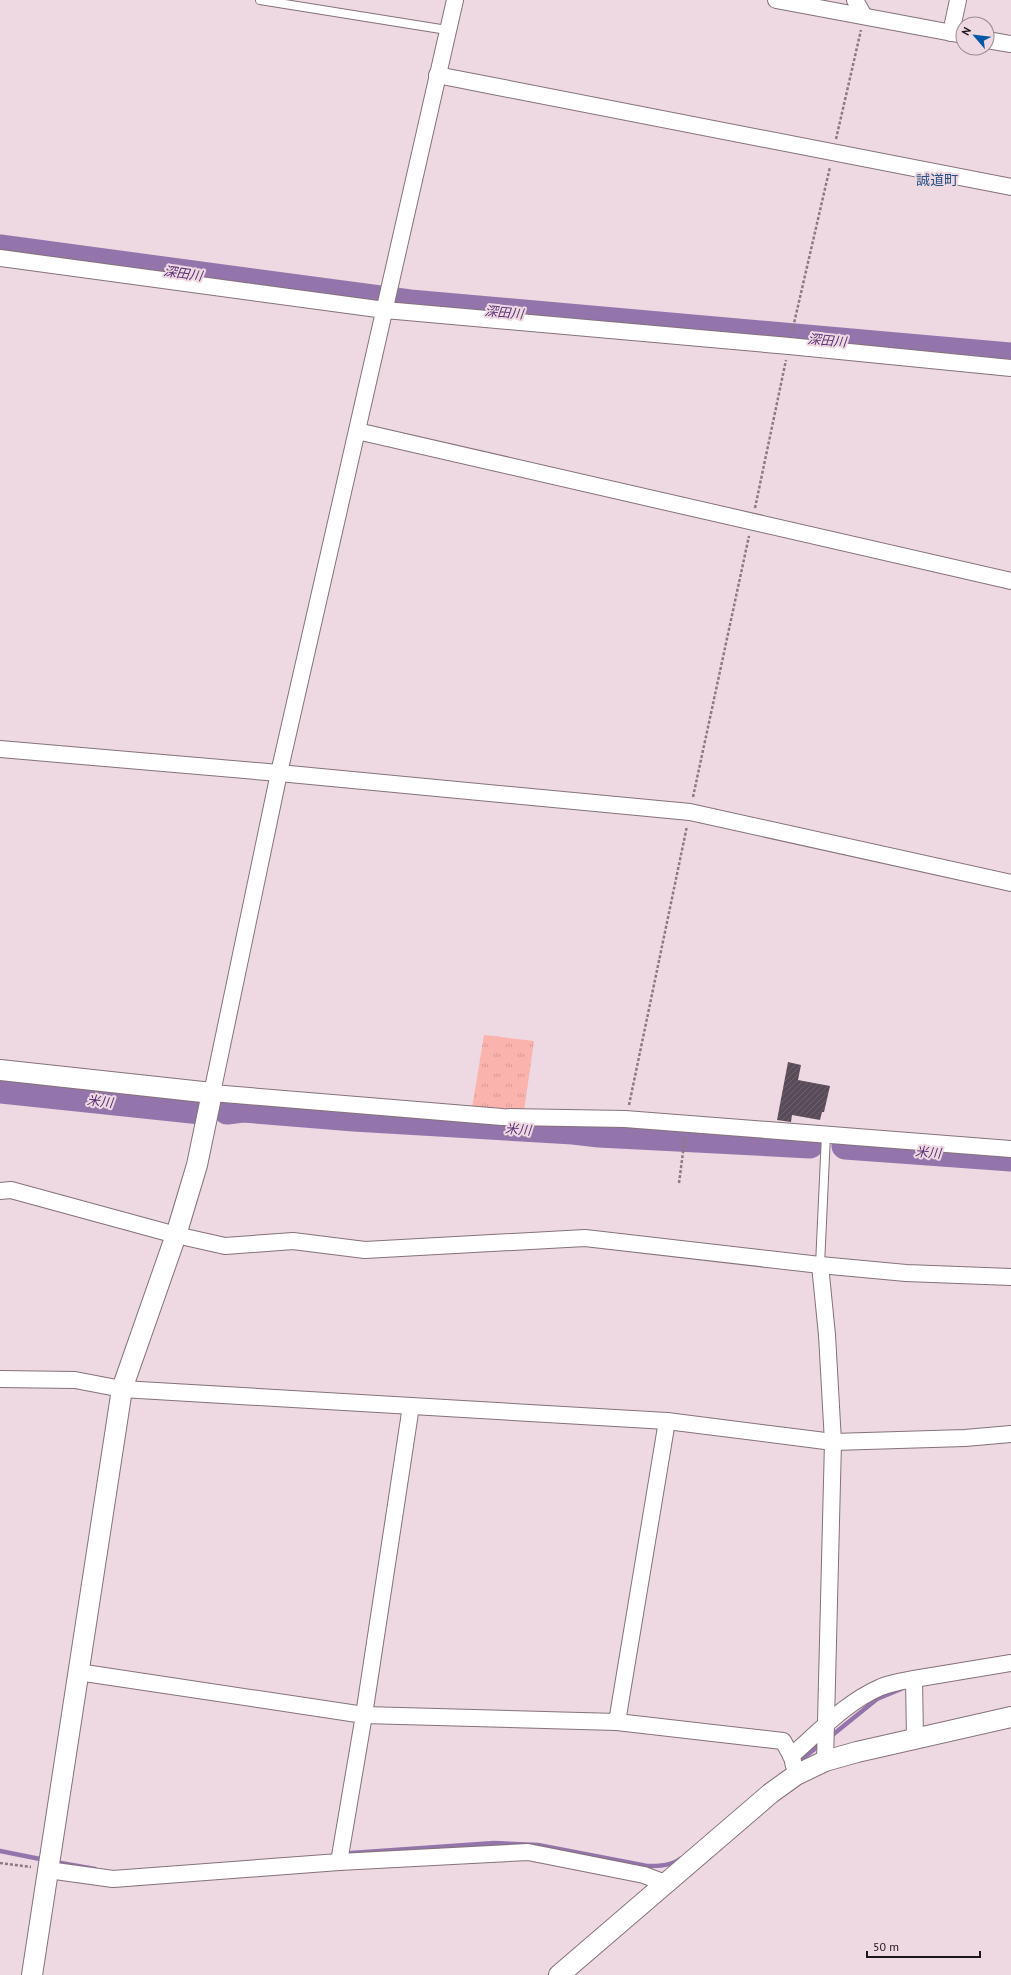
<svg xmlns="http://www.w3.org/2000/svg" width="1011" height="1975" font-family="'PT Sans','Noto Sans JP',sans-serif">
  <defs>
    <pattern id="grass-tufts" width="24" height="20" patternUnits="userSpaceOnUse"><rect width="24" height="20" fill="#fab4ad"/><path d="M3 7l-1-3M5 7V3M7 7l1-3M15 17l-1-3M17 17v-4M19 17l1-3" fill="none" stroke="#d69a94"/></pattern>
    <pattern id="building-hatch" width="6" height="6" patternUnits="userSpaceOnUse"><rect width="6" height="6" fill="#594b57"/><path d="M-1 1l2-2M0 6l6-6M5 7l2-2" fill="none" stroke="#6d616b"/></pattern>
  </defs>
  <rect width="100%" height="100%" fill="#eed8e2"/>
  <path fill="url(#grass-tufts)" d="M484,1035l50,6 -10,70 -52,-3z"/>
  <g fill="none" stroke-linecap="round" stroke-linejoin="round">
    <g stroke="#9475ab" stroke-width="4.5">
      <path d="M830,1737l47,-38 24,-10"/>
      <path d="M797,1763l24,-19"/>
      <path d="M0,1851l45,9"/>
      <path d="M351,1853l143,-10 44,2 109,21c11,0 24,0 33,-7"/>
      <path d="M55,1862l40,7"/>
    </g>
    <g stroke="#9475ab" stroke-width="27">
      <path d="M0,248l410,55 601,53"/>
      <path d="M0,1090l201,21"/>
      <path d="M227,1111l16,-2 111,9 219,13 26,3 211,11"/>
      <path d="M845,1146l166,12"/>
    </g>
  </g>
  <path fill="url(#building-hatch)" d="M788,1062l13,3 -3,15 32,6 -6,26h-2l-2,8 -28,-5 -1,7 -14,-2z"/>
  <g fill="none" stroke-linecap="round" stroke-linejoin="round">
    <defs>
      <g id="service">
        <path d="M260,0l187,30"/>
        <path d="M820,1265l6,-130"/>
      </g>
      <g id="minor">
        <path d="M455,0l-176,773 -67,320 290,24 123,2 386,30"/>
        <path d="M776,0l187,35"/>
        <path d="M855,0l9,16"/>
        <path d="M951,33l7,-33"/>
        <path d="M987,40l24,4"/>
        <path d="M437,75l574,112"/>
        <path d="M0,258l385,52 404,36 222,22"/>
        <path d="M357,431l654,150"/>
        <path d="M0,749l279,24 411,39 321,71"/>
        <path d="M0,1191l11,-1 165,45 49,11 68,-5 72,9 220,-12 235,27 86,8 105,4"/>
        <path d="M820,1265l7,70 6,107 -8,319"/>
        <path d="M0,1379l75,1 47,9 545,32 166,21 132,-4 46,-4"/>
        <path d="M78,1672l286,43 253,7 50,-301"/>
        <path d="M914,1679l97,-16"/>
        <path d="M617,1722l166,19 9,16 2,9"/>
        <path d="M791,1756c29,-25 55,-54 90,-69 10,-4 22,-6 33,-8l1,60"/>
        <path d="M339,1862l25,-147 47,-309"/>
        <path d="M48,1870l65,9 226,-17 189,-10 116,23 21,8"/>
      </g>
      <g id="tertiary">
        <path d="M0,1070l212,23 -15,72 -21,70 -54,154 -90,586"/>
        <path d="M559,1975l212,-182 25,-18 29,-14 32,-9 154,-35"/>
      </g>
    </defs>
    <use href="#service" stroke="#85727b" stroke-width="10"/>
    <use href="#minor" stroke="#85727b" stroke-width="18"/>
    <use href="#tertiary" stroke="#85727b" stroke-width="22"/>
    <g stroke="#8a7b82" stroke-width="2.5" stroke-dasharray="3 2" stroke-linecap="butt">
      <path d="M836,139l25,-109"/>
      <path d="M792,332l38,-165"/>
      <path d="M755,508l31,-148"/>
      <path d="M693,797l56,-261"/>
      <path d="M629,1105l58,-279"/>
      <path d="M679,1183l6,-46"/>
      <path d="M0,1863l31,4"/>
    </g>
    <use href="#service" stroke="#fff" stroke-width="8"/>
    <use href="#minor" stroke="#fff" stroke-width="16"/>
    <use href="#tertiary" stroke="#fff" stroke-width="20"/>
  </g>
  <g text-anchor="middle" stroke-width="4" stroke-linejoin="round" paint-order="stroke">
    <g font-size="13" font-style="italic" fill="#5b3176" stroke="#eed8e2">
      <text transform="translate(183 273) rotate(8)" y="5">深田川</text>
      <text transform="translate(504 312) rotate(5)" y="5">深田川</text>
      <text transform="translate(827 340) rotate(5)" y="5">深田川</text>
      <text transform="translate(100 1101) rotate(6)" y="5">米川</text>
      <text transform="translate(518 1129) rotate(4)" y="5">米川</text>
      <text transform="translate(928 1152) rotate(4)" y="5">米川</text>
    </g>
    <g font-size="14" fill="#255186" stroke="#eed8e2">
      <text x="937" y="185">誠道町</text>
    </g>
  </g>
  <g transform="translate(975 36) rotate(298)"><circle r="19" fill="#eed8e2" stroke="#9a8a92"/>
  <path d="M0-3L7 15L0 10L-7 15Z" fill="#0657a6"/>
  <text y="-6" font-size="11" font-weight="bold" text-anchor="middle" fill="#1d1619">N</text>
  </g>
  <path d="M867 1951v6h113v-6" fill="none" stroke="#1d1619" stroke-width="2"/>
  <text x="873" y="1951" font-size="12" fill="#1d1619" stroke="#eed8e2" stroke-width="3" paint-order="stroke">50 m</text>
</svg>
